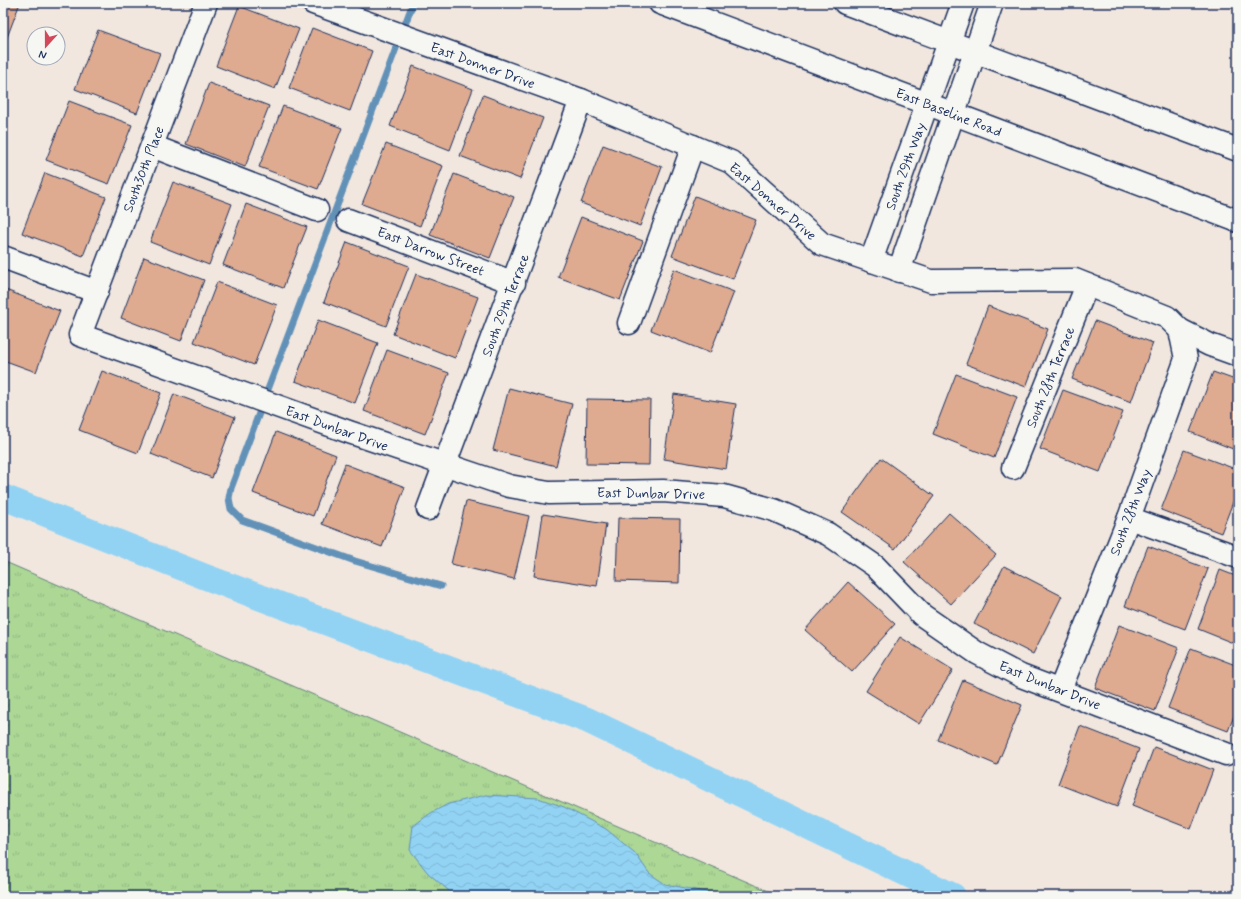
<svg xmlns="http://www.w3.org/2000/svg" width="1241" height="899" font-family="Mynerve,sans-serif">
  <defs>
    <pattern id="grass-tufts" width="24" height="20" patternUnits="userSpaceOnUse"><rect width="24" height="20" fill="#acd795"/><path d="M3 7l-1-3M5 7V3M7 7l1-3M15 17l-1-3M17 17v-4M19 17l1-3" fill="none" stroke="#93b983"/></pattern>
    <pattern id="water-waves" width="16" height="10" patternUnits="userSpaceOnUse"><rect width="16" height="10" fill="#92d3f4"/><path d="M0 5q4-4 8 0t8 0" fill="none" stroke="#7db5d4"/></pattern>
  </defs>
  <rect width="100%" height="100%" fill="#f1e7df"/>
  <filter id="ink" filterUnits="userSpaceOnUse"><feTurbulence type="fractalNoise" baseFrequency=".025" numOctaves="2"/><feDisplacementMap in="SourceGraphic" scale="8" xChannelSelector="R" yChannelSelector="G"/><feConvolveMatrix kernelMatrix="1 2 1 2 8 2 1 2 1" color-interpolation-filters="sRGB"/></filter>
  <g filter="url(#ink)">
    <path fill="url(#grass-tufts)" stroke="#64837a" d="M3,561l777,335h-777z"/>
    <path fill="url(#water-waves)" stroke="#6291b8" d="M486,795l52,3 26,9 42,22 29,24 14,20 16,11 62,12h-272l-27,-23 -18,-23 3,-24 18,-13 17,-9z"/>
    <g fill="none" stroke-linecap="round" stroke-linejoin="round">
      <path stroke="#6291b8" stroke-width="7" d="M413,3l-182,485 -2,10 2,11 11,11 113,41 86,25"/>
      <path stroke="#92d3f4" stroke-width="26" d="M3,497l200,79 384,144 366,176"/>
    </g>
    <g fill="#deab91" stroke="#1b2f5e">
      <path d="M3,3h17l-17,45z"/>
      <path d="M239,6l60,23 -24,60 -59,-23z"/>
      <path d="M312,28l60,23 -22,60 -61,-23z"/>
      <path d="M98,30l62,23 -23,60 -62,-24z"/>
      <path d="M413,66l60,23 -23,61 -60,-24z"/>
      <path d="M209,83l60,23 -24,61 -59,-23z"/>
      <path d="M483,95l60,23 -23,61 -60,-23z"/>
      <path d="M69,101l63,24 -23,59 -63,-24z"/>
      <path d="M283,106l59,22 -24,61 -59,-22z"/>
      <path d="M386,144l57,22 -23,60 -58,-22z"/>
      <path d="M603,145l59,22 -22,59 -59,-23z"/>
      <path d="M45,173l61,24 -23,59 -61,-23z"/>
      <path d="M454,174l60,23 -24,61 -60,-23z"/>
      <path d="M173,182l59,22 -23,61 -59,-23z"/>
      <path d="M695,196l61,24 -23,59 -61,-23z"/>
      <path d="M246,204l61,23 -24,61 -60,-23z"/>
      <path d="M581,217l62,24 -23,59 -62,-23z"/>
      <path d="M347,242l62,24 -23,60 -62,-24z"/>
      <path d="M144,257l60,23 -23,61 -60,-23z"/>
      <path d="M674,269l60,23 -24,61 -59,-23z"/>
      <path d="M416,274l62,23 -23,61 -62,-24z"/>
      <path d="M217,282l60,23 -23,60 -60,-23z"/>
      <path d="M3,289l57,22 -24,61 -33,-12z"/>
      <path d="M988,306l60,23 -22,58 -60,-23z"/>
      <path d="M318,320l60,23 -23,60 -60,-22z"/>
      <path d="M1095,321l58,22 -22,59 -59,-23z"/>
      <path d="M387,350l62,23 -24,61 -61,-23z"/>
      <path d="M102,371l59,22 -23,60 -59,-23z"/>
      <path d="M1213,372l25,9v70l-48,-19z"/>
      <path d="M956,374l61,23 -23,61 -61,-24z"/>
      <path d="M509,388l63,16 -16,62 -63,-16z"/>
      <path d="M1063,390l60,22 -23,60 -60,-23z"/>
      <path d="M174,394l61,23 -23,61 -61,-24z"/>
      <path d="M674,394l62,10 -10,65 -62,-10z"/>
      <path d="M587,399l63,1 -1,65 -63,-1z"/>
      <path d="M276,432l60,23 -23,61 -60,-23z"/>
      <path d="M1184,450l54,20v19l-17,44 -60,-23z"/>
      <path d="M881,458l53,38 -39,53 -53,-37z"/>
      <path d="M345,464l60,23 -23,60 -60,-23z"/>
      <path d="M466,501l63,15 -15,63 -63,-15z"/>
      <path d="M949,513l47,42 -45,49 -47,-42z"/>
      <path d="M543,514l63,10 -9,62 -63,-10z"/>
      <path d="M618,518l62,1 -1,64 -63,-2z"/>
      <path d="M1148,546l60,23 -23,60 -60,-23z"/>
      <path d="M1004,566l58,30 -29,58 -59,-30z"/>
      <path d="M1220,570l18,7v68l-40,-16z"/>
      <path d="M848,582l47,42 -43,48 -47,-42z"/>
      <path d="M1119,625l60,23 -24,63 -60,-23z"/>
      <path d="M900,637l53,33 -34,54 -53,-33z"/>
      <path d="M1191,648l47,18v40l-10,25 -60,-23z"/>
      <path d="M963,680l59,25 -25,60 -59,-25z"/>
      <path d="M1080,726l59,23 -22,58 -59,-23z"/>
      <path d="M1154,747l59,23 -22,59 -59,-23z"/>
    </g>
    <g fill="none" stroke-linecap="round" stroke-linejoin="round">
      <defs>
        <g id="street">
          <path d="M206,3l-126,332 269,97 160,54 40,7 114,-2 61,5 50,14 54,24 47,32 47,49 55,38 44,23 205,78"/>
          <path d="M313,3l268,97 150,62 91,82 109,37 144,-1 92,37 13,13 30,15 28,10"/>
          <path d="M152,146l165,64"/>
          <path d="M348,220l166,63"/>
          <path d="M3,257l94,35"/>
          <path d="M871,261l92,-258"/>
          <path d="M899,271l93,-268"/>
          <path d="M629,323l64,-177"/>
          <path d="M1013,468l74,-183"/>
          <path d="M428,509l153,-409"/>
          <path d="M1129,518l109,39"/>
          <path d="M1060,690l69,-172 57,-159 -6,-29"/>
        </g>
        <g id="primary">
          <path d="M660,3l578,218"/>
          <path d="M845,3l393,147"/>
        </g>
      </defs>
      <use href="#street" stroke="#1b2f5e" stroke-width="25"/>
      <use href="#primary" stroke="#1b2f5e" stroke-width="25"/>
      <use href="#street" stroke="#f6f6f2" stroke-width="22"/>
      <use href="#primary" stroke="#f6f6f2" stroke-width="22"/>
    </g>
  </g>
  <g text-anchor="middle" stroke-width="3" stroke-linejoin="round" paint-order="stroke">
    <g font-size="14" fill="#1b2f5e" stroke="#f6f6f2">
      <text transform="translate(483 65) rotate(20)" y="5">East Donner Drive</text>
      <text transform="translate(949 112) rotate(21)" y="5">East Baseline Road</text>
      <text transform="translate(905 166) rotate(-70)" y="5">South 29th Way</text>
      <text transform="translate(143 169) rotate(-69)" y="5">South30th Place</text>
      <text transform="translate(773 201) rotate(41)" y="5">East Donner Drive</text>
      <text transform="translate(431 251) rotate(21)" y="5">East Darrow Street</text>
      <text transform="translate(505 305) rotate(-69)" y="5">South 29th Terrace</text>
      <text transform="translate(1050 377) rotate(-68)" y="5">South 28th Terrace</text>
      <text transform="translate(337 428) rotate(20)" y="5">East Dunbar Drive</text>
      <text transform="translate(651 493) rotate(1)" y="5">East Dunbar Drive</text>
      <text transform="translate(1130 512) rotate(-69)" y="5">South 28th Way</text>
      <text transform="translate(1050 685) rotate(22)" y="5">East Dunbar Drive</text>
    </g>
  </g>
  <rect width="1241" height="899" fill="none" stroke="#f6f6f2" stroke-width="16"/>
  <rect x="8" y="8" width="1225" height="883" fill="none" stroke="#1b2f5e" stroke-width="1.5" filter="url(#ink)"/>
  <g transform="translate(46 46) rotate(201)"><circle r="19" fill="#f6f6f2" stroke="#9ea6b7"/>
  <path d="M0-3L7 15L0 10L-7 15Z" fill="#d1495b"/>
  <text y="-6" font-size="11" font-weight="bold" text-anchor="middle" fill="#1b2f5e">N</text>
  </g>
</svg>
